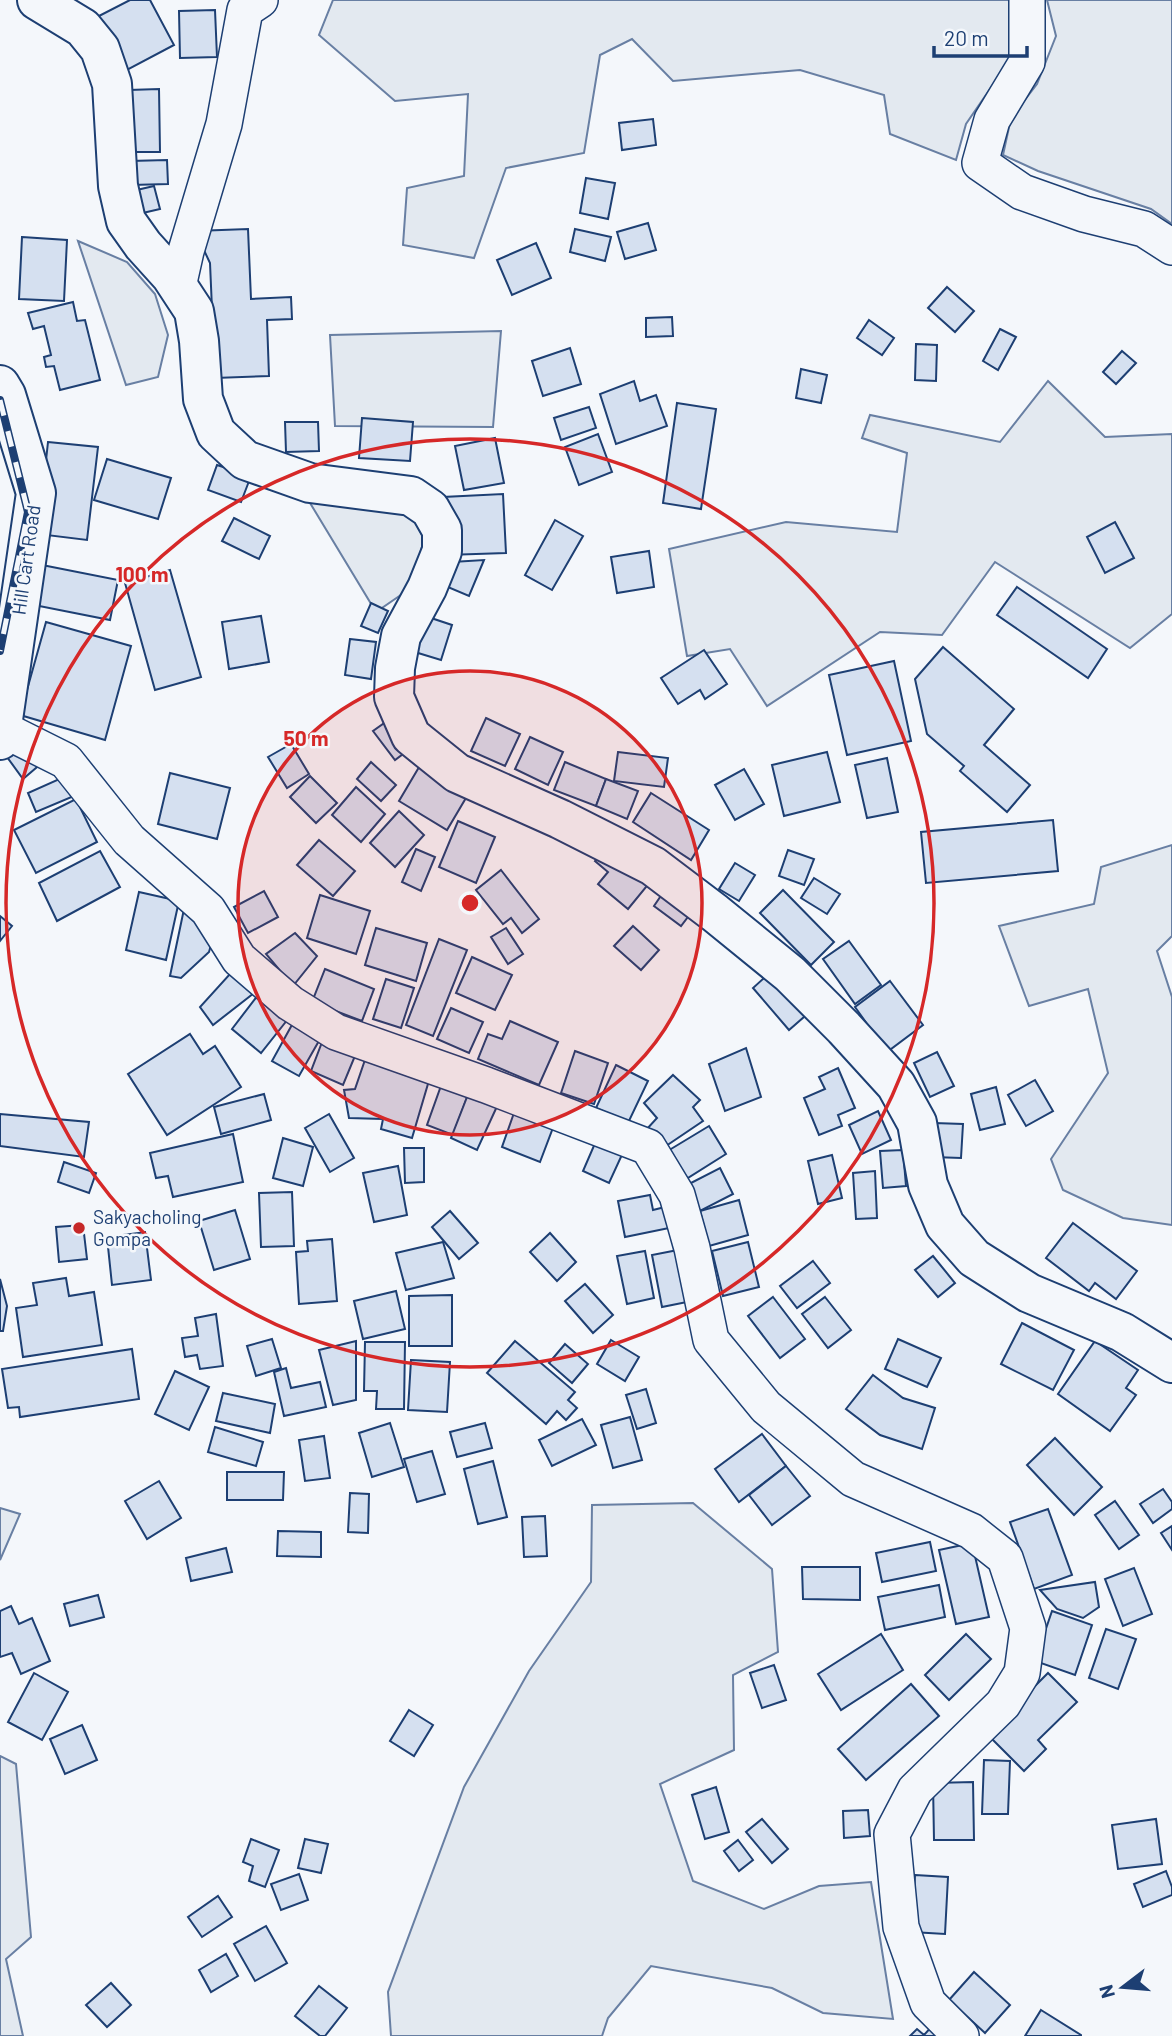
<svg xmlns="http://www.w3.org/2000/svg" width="1172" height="2036" font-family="Barlow,sans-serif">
  <rect width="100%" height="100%" fill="#f4f7fb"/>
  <g fill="#e3e9f0" stroke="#687fa3" stroke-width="2">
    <path d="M333,0h675l6,5v49l-48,70 -10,36 -66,-26 -6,-39 -84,-25 -127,11 -41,-42 -32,16 -16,98 -78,15 -32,90 -71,-13 4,-57 57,-12 4,-82 -73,7 -76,-66z"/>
    <path d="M1047,0h125v224l-21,-15 -113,-38 -35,-16 8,-37 26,-34 19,-48z"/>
    <path d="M78,241l49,21 28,32 13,41 -10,42 -32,8z"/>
    <path d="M501,331l-8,96 -158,-1 -5,-91z"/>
    <path d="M1048,381l57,56 67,-3v180l-42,34 -135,-86 -53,73 -62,-3 -113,74 -37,-57 -43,7 -18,-107 117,-27 111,10 10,-79 -45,-15 8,-23 130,27z"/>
    <path d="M304,493l105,17 15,29 -13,49 -35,24z"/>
    <path d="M1172,845v91l-15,15 15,46v228l-49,-7 -60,-28 -12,-31 57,-86 -20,-84 -59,17 -30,-80 95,-22 7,-37z"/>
    <path d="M693,1503l79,66 6,83 -45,23 1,75 -74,34 33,97 71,28 55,-23 52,-4 22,137 -70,-6 -51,-25 -121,-22 -43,52 -6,18h-211l-3,-44 76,-205 65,-116 62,-89 1,-77z"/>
    <path d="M0,1508l20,6 -20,46z"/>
    <path d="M0,1756l16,8 15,173 -25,22 17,77h-23z"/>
  </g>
  <g fill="#d5e0f0" stroke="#1d3f73" stroke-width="2">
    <path d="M130,0h20l24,45 -49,26 -28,-54z"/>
    <path d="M215,10l2,47 -37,1 -1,-47z"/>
    <path d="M159,89l1,63h-31v-62z"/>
    <path d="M653,119l3,26 -34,5 -3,-27z"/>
    <path d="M167,160l1,24 -37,1 -1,-24z"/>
    <path d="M586,178l29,5 -7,36 -28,-6z"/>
    <path d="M154,186l6,23 -26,6 -6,-23z"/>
    <path d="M648,223l8,27 -31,9 -8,-27z"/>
    <path d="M248,229l3,70 40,-2 1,22 -25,1 2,56 -54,2 -5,-115 -15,-32z"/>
    <path d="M575,229l36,8 -6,24 -35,-9z"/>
    <path d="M22,237l45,3 -3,61 -45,-2z"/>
    <path d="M536,243l15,35 -39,17 -15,-35z"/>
    <path d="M947,287l27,24 -19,21 -27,-24z"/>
    <path d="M73,302l4,19 8,-1 15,60 -40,10 -6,-24 -8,1 -2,-10 7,-2 -7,-29 -11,3 -5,-16z"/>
    <path d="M672,317l1,19 -27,1v-19z"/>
    <path d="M869,320l25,18 -12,17 -25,-17z"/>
    <path d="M1000,329l16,8 -18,33 -15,-9z"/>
    <path d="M916,344l21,1 -1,36 -21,-1z"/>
    <path d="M570,348l11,36 -38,12 -11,-35z"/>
    <path d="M1122,351l14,12 -20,21 -13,-12z"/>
    <path d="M801,369l26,6 -6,28 -25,-5z"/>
    <path d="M634,381l6,20 16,-6 11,31 -51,18 -16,-50z"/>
    <path d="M677,403l39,6 -15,100 -38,-6z"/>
    <path d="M589,407l7,21 -35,12 -7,-22z"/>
    <path d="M362,418l51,4 -3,39 -51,-3z"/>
    <path d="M285,422h33l1,29 -33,1z"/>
    <path d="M598,434l14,38 -33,13 -14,-38z"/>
    <path d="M495,438l9,45 -40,7 -9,-44z"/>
    <path d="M48,442l50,5 -11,93 -49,-6z"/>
    <path d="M107,459l64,19 -13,41 -64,-19z"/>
    <path d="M217,465l34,11 -10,26 -33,-12z"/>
    <path d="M503,494l3,59 -60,2 -3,-58z"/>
    <path d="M234,518l36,18 -11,23 -37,-18z"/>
    <path d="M555,520l28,16 -31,54 -27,-15z"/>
    <path d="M1115,522l19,36 -29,15 -18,-36z"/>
    <path d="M649,551l5,36 -37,6 -6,-36z"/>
    <path d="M484,560l-15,36 -26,-11 9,-23z"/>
    <path d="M37,564l81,16 -8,40 -81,-16z"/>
    <path d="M170,570l31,107 -46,13 -30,-107z"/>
    <path d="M1017,587l90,62 -19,29 -91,-63z"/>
    <path d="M371,603l17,8 -10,22 -17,-7z"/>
    <path d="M416,613l36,12 -11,35 -36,-11z"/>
    <path d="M261,616l8,46 -40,7 -7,-47z"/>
    <path d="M46,622l85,24 -26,94 -85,-25z"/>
    <path d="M350,639l26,3 -5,37 -26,-4z"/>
    <path d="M943,647l71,62 -30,36 46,40 -23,27 -47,-41 4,-5 -37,-32 -12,-55z"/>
    <path d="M704,650l23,34 -22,15 -5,-9 -22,14 -17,-26z"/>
    <path d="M894,661l17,80 -64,14 -18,-80z"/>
    <path d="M486,718l34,16 -15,32 -34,-15z"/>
    <path d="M390,719l21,29 -16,12 -22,-29z"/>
    <path d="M530,737l33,15 -15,33 -33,-16z"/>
    <path d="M16,744l27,18 -20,17 -16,-22z"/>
    <path d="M291,744l18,30 -22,14 -19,-31z"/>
    <path d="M618,752l50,6 -4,29 -50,-6z"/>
    <path d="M827,752l13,50 -56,14 -12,-51z"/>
    <path d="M425,757l48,29 -26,44 -48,-29z"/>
    <path d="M887,758l11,54 -31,6 -12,-53z"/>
    <path d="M371,762l25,23 -15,16 -24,-22z"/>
    <path d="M565,762l41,17 -10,27 -42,-16z"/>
    <path d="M744,769l20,35 -29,16 -20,-35z"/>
    <path d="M170,773l60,15 -13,51 -59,-15z"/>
    <path d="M66,776l8,20 -38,16 -8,-19z"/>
    <path d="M310,776l27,27 -21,20 -26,-26z"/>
    <path d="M606,779l32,12 -11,28 -31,-13z"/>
    <path d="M356,787l29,27 -24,28 -29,-27z"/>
    <path d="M651,793l58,37 -18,30 -58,-38z"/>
    <path d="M76,799l21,43 -61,31 -22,-43z"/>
    <path d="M399,811l25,24 -29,32 -25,-24z"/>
    <path d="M1053,820l5,51 -132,12 -5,-51z"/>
    <path d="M458,821l37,16 -19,46 -37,-16z"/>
    <path d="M319,840l36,31 -22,25 -36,-31z"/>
    <path d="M608,845l43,36 -23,28 -30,-25 10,-12 -13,-11z"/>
    <path d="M416,849l19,8 -14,34 -19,-9z"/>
    <path d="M788,850l26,9 -10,26 -25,-9z"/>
    <path d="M100,851l20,36 -63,34 -18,-38z"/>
    <path d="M735,863l20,12 -16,26 -20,-12z"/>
    <path d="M501,870l38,49 -17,14 -11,-15 -8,6 -27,-34z"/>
    <path d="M814,878l26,16 -13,20 -26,-16z"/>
    <path d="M669,884l28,21 -16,21 -27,-20z"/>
    <path d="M783,890l51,52 -23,23 -51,-52z"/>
    <path d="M264,891l14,26 -30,16 -14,-26z"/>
    <path d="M139,892l40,9 -13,59 -40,-10z"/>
    <path d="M320,895l50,16 -14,43 -49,-16z"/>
    <path d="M184,909l32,18 -7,25 -28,26 -11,-2z"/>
    <path d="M0,916l12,10 -12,15z"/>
    <path d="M633,926l26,24 -18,20 -27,-24z"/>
    <path d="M376,928l51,15 -11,38 -51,-16z"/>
    <path d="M506,928l17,26 -15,10 -17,-27z"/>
    <path d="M295,933l22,23 -24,30 -27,-32z"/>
    <path d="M439,939l28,11 -34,86 -27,-11z"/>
    <path d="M849,941l32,44 -26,19 -32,-45z"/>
    <path d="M472,957l40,18 -17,35 -39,-17z"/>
    <path d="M239,964l19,26 -45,35 -13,-18z"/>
    <path d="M775,968l37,42 -23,20 -36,-42z"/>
    <path d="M325,969l49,20 -12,32 -50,-19z"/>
    <path d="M386,979l28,9 -13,40 -28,-9z"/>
    <path d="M890,981l33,44 -36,27 -32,-45z"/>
    <path d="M258,995l30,24 -27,34 -29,-24z"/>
    <path d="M451,1008l32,14 -14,31 -32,-14z"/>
    <path d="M510,1021l48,21 -19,43 -61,-26 10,-25 14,5z"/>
    <path d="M293,1023l27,16 -21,37 -27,-15z"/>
    <path d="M190,1034l13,20 12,-8 26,41 -74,48 -39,-61z"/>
    <path d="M324,1037l33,14 -14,34 -32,-14z"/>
    <path d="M746,1048l15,49 -36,14 -16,-47z"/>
    <path d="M575,1051l33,12 -14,41 -33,-11z"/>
    <path d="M937,1052l17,34 -24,11 -16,-34z"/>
    <path d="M367,1054l63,23 -18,61 -31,-9 2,-10 -34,-1 -5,-28 11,-1z"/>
    <path d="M616,1065l32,16 -20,42 -32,-15z"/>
    <path d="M838,1068l17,40 -17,7 4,11 -23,9 -15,-37 21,-9 -6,-12z"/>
    <path d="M673,1075l27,25 -7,7 10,14 -40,27 -17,-18 11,-12 -13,-15z"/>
    <path d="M1035,1080l18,31 -27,15 -18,-31z"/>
    <path d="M442,1083l27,9 -16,43 -26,-10z"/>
    <path d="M996,1087l9,37 -25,6 -9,-36z"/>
    <path d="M469,1092l30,10 -22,48 -26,-12z"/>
    <path d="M264,1094l7,26 -50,14 -7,-27z"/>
    <path d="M515,1110l39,15 -14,37 -38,-15z"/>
    <path d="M878,1111l13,29 -29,14 -13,-29z"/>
    <path d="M0,1114l89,8 -5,35 -84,-11z"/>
    <path d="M329,1114l25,44 -24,14 -25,-44z"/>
    <path d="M934,1123l29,1 -2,34 -28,-1z"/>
    <path d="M709,1126l17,28 -43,27 -17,-29z"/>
    <path d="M233,1134l10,48 -70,15 -5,-21 -12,2 -6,-25z"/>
    <path d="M599,1134l27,12 -17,37 -26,-12z"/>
    <path d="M283,1138l30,9 -10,39 -30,-8z"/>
    <path d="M404,1148h20v34l-19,1z"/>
    <path d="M903,1150l3,36 -23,2 -3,-37z"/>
    <path d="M832,1155l10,43 -24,6 -10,-43z"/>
    <path d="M64,1162l32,11 -7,20 -31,-11z"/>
    <path d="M398,1166l9,49 -33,7 -11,-49z"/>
    <path d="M720,1168l13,26 -33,17 -13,-26z"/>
    <path d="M875,1171l2,47 -21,1 -3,-46z"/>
    <path d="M292,1192l2,54 -33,1 -2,-54z"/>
    <path d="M650,1195l3,15 16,-4 5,21 -49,10 -7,-36z"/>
    <path d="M739,1200l9,35 -39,11 -9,-35z"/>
    <path d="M235,1210l15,49 -36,11 -15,-49z"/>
    <path d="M450,1211l28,32 -19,16 -27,-32z"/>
    <path d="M1073,1223l64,48 -21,28 -21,-16 -6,8 -43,-33z"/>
    <path d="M83,1225l4,34 -28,3 -3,-35z"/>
    <path d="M145,1232l6,48 -39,5 -5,-48z"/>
    <path d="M550,1233l26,29 -19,19 -27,-29z"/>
    <path d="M332,1239l5,62 -38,3 -3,-52 12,-1 -1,-10z"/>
    <path d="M443,1242l11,36 -48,12 -10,-37z"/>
    <path d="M748,1242l11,45 -36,9 -11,-45z"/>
    <path d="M683,1249l9,52 -30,6 -10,-52z"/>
    <path d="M645,1251l9,47 -27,6 -10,-48z"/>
    <path d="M933,1256l22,27 -17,14 -23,-27z"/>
    <path d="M813,1261l17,22 -33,25 -17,-22z"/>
    <path d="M66,1278l3,18 25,-4 8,53 -79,12 -7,-49 21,-3 -4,-22z"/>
    <path d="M0,1279l7,27 -4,25h-3z"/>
    <path d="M585,1284l28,31 -20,18 -28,-32z"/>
    <path d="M396,1291l9,38 -42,10 -9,-38z"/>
    <path d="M452,1295v51h-43v-50z"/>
    <path d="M773,1297l32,42 -25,19 -32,-42z"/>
    <path d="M825,1297l26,33 -23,18 -26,-34z"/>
    <path d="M216,1314l7,52 -23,3 -3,-14 -12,2 -3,-19 16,-2 -3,-18z"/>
    <path d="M1022,1323l52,27 -21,40 -52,-26z"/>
    <path d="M272,1339l9,29 -25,8 -9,-30z"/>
    <path d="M898,1339l43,19 -14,29 -42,-18z"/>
    <path d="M611,1340l28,17 -14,24 -28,-17z"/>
    <path d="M356,1341v59l-23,5 -14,-55z"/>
    <path d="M515,1341l60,51 -7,8 9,8 -11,12 -9,-9 -11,13 -59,-51z"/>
    <path d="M1095,1341l43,29 -12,18 10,7 -26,36 -52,-37z"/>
    <path d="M365,1342h40l-1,67h-28l1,-18h-13z"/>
    <path d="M565,1344l23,20 -16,19 -23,-20z"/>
    <path d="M132,1349l7,50 -119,18 -1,-10 -11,1 -6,-39z"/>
    <path d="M411,1360l39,2 -3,50 -39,-2z"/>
    <path d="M286,1368l5,20 29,-6 6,25 -42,9 -10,-44z"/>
    <path d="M175,1371l34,16 -20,43 -34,-16z"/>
    <path d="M873,1375l30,23 32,10 -13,41 -42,-14 -34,-26z"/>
    <path d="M646,1389l10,34 -19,6 -11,-34z"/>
    <path d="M223,1393l52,11 -5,29 -54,-12z"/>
    <path d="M630,1417l12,43 -29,8 -12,-43z"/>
    <path d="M582,1419l14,26 -44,21 -13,-26z"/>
    <path d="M390,1423l14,44 -32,10 -13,-44z"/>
    <path d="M485,1423l7,25 -35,9 -7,-25z"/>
    <path d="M215,1427l48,15 -7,24 -48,-14z"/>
    <path d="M762,1434l24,32 -47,36 -24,-33z"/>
    <path d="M324,1436l6,42 -25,3 -6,-41z"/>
    <path d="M1055,1438l47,49 -28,28 -47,-50z"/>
    <path d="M432,1451l13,43 -28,8 -13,-43z"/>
    <path d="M493,1461l14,56 -29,7 -14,-55z"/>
    <path d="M786,1466l24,30 -38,29 -23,-30z"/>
    <path d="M227,1472h57l-1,28h-56z"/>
    <path d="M159,1481l22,37 -34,21 -22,-38z"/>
    <path d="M1163,1489l9,13v7l-19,14 -13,-19z"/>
    <path d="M350,1493l19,1 -1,39 -20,-1z"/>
    <path d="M1115,1501l24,34 -20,14 -24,-34z"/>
    <path d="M1048,1509l24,66 -38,14 -24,-67z"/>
    <path d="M545,1516l2,40 -23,1 -2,-40z"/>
    <path d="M1172,1526v24l-11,-17z"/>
    <path d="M278,1531l43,1v25l-44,-1z"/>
    <path d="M930,1542l6,29 -54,11 -6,-29z"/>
    <path d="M972,1543l17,74 -33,7 -17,-74z"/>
    <path d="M226,1548l6,24 -41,9 -5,-23z"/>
    <path d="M802,1567h58v33l-57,-1z"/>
    <path d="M1134,1568l18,46 -29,12 -18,-47z"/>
    <path d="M1095,1582l4,25 -16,11 -26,-9 -17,-19z"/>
    <path d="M939,1585l6,32 -60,13 -7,-33z"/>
    <path d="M98,1595l6,22 -34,9 -6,-22z"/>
    <path d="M11,1606l8,18 13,-6 18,43 -29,13 -9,-21 -12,4v-46z"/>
    <path d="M1052,1611l40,14 -17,50 -40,-14z"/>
    <path d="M1106,1629l30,10 -18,50 -29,-11z"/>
    <path d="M881,1634l22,36 -62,40 -23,-36z"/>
    <path d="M966,1634l25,25 -42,41 -24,-25z"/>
    <path d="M774,1665l12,35 -24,8 -12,-35z"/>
    <path d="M34,1673l34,19 -26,48 -34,-18z"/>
    <path d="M1048,1673l29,29 -39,38 8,9 -22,22 -37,-37z"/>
    <path d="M911,1684l28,32 -73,64 -28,-31z"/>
    <path d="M409,1710l24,15 -19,31 -24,-15z"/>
    <path d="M82,1725l15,35 -32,14 -15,-35z"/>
    <path d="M984,1760l26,1 -2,53h-26z"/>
    <path d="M973,1782l1,58h-40l-1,-57z"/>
    <path d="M716,1787l13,45 -24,7 -13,-44z"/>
    <path d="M868,1810l2,26 -26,2 -1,-27z"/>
    <path d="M762,1819l26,30 -16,14 -26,-31z"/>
    <path d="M1156,1819l6,45 -44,5 -6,-44z"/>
    <path d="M251,1839l28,11 -14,37 -16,-6 4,-15 -10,-4z"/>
    <path d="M305,1839l23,5 -7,29 -23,-5z"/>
    <path d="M738,1840l15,20 -14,11 -15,-20z"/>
    <path d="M1166,1871l6,16v8l-29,12 -9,-23z"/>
    <path d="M299,1874l9,26 -27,10 -10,-26z"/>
    <path d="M915,1875l33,2 -3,57 -33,-2z"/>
    <path d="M218,1896l14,21 -30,20 -14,-20z"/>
    <path d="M266,1926l21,37 -32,18 -21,-37z"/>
    <path d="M226,1954l12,22 -27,16 -12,-22z"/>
    <path d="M974,1972l36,33 -25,28 -36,-33z"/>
    <path d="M111,1983l20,22 -24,22 -21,-22z"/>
    <path d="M319,1986l28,22 -22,28h-5l-25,-20z"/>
    <path d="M1041,2010l40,25v1h-56z"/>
    <path d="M934,2024l12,12h-36l7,-7 7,6z"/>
  </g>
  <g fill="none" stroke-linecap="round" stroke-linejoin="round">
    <defs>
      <g id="minor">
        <path d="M1027,0v62l-35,58 -12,43 42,29 62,22 60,15 28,18"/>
        <path d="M178,287l8,-36 38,-127 21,-114 15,-10"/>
        <path d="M0,728l66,33 63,79 79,70 31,49 51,44 46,29 150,53 162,62 29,48 15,53 19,92 55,67 87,72 118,52 34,27 23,70 -6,45 -19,31 -88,86 -23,44 9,93 27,76 33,33"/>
      </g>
      <path id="major" d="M37,0l46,28 17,21 12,35 6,102 8,35 17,24 28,31 23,35 5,30 4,58 13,34 29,27 65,23 101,13 19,13 12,21v21l-15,37 -26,48 -6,32 -1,29 17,39 46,37 103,46 93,47 62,47 75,61 54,54 52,57 21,38 11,62 17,40 29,33 55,35 93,39 50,31"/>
      <path id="highway" d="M0,385l6,10 30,98 -36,247"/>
    </defs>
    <use href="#minor" stroke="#1d3f73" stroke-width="38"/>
    <use href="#major" stroke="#1d3f73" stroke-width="42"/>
    <use href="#highway" stroke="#1d3f73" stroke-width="42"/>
    <use href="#minor" stroke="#f4f7fb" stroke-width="35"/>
    <use href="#major" stroke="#f4f7fb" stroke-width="38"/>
    <use href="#highway" stroke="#f4f7fb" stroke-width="38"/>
    <defs>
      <path id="rail" d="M0,400l28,112 -28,139"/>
    </defs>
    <use href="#rail" stroke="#1d3f73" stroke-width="8"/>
    <use href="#rail" stroke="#f4f7fb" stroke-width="5" stroke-dasharray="16" stroke-linecap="butt"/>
  </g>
  <circle cx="470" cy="903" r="232" fill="#d62828" fill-opacity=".12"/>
  <g fill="none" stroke="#d62828" stroke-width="3.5">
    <circle cx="470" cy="903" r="232"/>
    <circle cx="470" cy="903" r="464"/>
  </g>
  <circle fill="#c62828" stroke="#f4f7fb" stroke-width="2.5" cx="79" cy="1228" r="7"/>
  <g text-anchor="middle" stroke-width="5" stroke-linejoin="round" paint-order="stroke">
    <g font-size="19" fill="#1d3f73" stroke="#f4f7fb">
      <text transform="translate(26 560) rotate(-82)" y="7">Hill Cart Road</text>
    </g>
    <g font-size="19" fill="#1d3f73" stroke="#f4f7fb" text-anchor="start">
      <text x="93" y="1224">Sakyacholing<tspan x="93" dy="22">Gompa</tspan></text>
    </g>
  </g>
  <circle cx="470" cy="903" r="10" fill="#d62828" stroke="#f4f7fb" stroke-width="3.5"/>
  <g font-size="21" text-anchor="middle" font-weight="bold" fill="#d62828" stroke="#f4f7fb" stroke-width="5" stroke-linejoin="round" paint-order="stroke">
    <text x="142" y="582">100 m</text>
    <text x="306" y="746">50 m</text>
  </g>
  <g transform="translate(1123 1987) rotate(254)" stroke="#f4f7fb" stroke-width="5" paint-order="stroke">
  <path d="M0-5L12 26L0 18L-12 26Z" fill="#1d3f73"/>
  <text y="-10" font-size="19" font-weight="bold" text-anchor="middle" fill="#1d3f73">N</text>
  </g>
  <path d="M934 46v10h93v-10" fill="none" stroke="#1d3f73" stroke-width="3.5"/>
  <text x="944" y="46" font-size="21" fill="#1d3f73" stroke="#f4f7fb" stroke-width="5" paint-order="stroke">20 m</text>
</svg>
